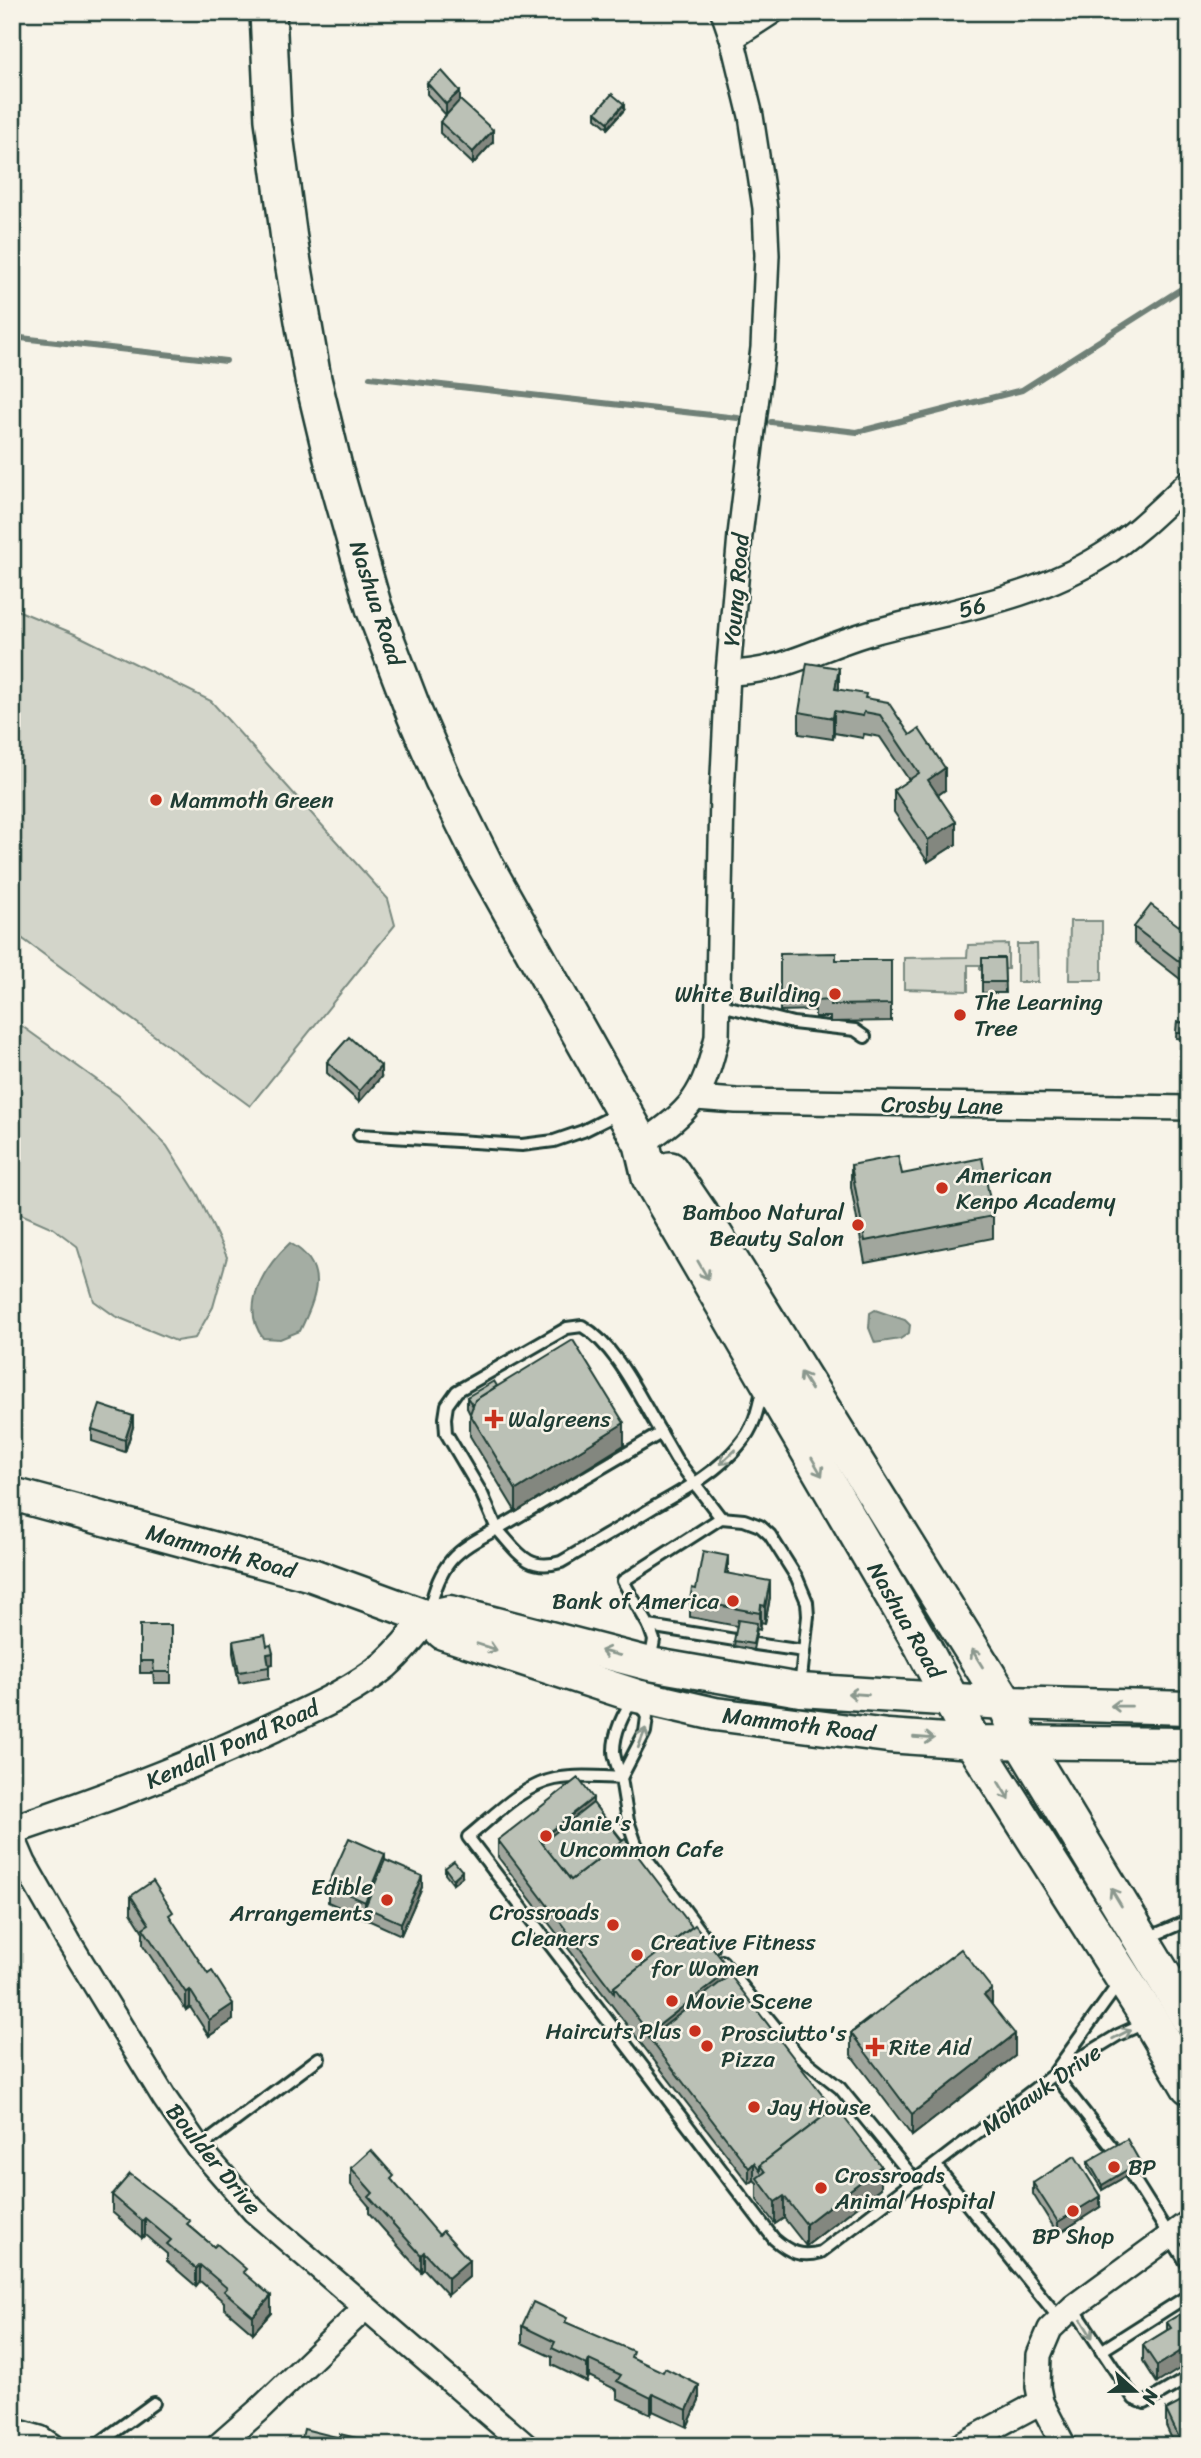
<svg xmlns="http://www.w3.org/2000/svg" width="1201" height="2458" font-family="Sriracha,sans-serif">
  <rect width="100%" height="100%" fill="#f7f3e8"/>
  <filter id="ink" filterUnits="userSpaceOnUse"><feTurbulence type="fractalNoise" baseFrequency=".0143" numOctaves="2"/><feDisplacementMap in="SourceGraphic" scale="14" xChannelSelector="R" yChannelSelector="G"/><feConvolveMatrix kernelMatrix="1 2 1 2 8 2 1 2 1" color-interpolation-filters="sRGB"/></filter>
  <g filter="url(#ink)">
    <g fill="#d3d5ca" stroke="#79897f" stroke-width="2">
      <path d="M12,608l65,27 134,66 177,198 7,26 -145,181 -238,-175z"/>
      <path d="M1070,921h32v59h-33z"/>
      <path d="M1008,944v25l-28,1v-5h-12v26l-64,-2v-31l63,-1 1,-12z"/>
      <path d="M1017,944h20l1,38h-21z"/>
      <path d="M12,1019l107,77 48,50 31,49 29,62 -14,50 -18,31 -19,3 -61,-25 -21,-15 -17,-55 -24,-18 -41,-18z"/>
    </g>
    <g fill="#a4ada3" stroke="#6f8077" stroke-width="2">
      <path d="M290,1243c40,23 26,54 10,88l-20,8 -17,-1c-24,-32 2,-72 27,-95z"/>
      <path d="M875,1310l30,10 5,5 -1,8 -9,6 -25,4 -6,-15 1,-15z"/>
    </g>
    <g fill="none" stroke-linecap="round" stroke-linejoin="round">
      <g stroke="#6f8077" stroke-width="6">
        <path d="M12,337l214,24"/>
        <path d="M370,377l368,41"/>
        <path d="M771,422l86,10 165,-42 167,-106"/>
      </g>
      <defs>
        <g id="service">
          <path d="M717,1004l76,19 62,7 10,7"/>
          <path d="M359,1135l163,10 32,-4 29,-10 36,-18"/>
          <path d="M582,1326c35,20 58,73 79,107l-164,96 -15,-35 -36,-61 -1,-15 2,-13 10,-14 110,-63z"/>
          <path d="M661,1433l15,26 45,59"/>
          <path d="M429,1611c12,-49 24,-59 68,-82 21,23 30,43 64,33 31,-18 62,-36 93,-55 30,-17 64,-35 86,-63 14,-16 18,-34 22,-54"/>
          <path d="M649,1626l86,14"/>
          <path d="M755,1644l49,7"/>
          <path d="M650,1662l4,-22 -5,-14 -26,-45 98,-63 23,2 16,6 10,9 27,43 10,24 1,14 -8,71"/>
          <path d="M621,1778c-2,-8 -7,-19 -7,-27 0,-18 9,-38 20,-52"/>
          <path d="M621,1778l24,-46 2,-15 -8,-15"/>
          <path d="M1145,1939l44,-19"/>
          <path d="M713,1948l-77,-104 -8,-23 -7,-43c-21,-1 -45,-3 -66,1 -34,7 -62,38 -87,58l306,402c15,13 27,19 47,13l233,-178 64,-39 29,-13"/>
          <path d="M722,1961l75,93 43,34 76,93"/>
          <path d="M1055,2072l64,-89"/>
          <path d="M1054,2074l61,77"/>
          <path d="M199,2148l120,-90"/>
          <path d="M936,2166l123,152"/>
          <path d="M1130,2173l59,94"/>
          <path d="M1073,2307l61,92 11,4 44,-26"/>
          <path d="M1101,2351l88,-56"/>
          <path d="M95,2446l59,-43"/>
        </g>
        <g id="minor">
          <path d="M732,38l40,-26"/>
          <path d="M728,673c55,-1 88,-24 138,-39 80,-23 165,-33 237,-79 32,-20 58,-47 86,-73"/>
          <path d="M696,1098l40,3 453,7"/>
          <path d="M642,1144c50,-35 61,-47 75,-107l5,-242 6,-122 12,-138 23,-187 4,-93 -2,-47 -14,-92 -19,-78 -9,-26"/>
          <path d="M12,1835l12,28 45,79 96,157 34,49 55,63 272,235"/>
          <path d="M12,2430l28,8 12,8"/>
          <path d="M218,2446l41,-36 106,-102"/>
          <path d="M959,2446l82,-44"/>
          <path d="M1064,2446l-23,-44 -3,-15 1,-32 11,-26 23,-22 116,-85"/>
        </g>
        <path id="tertiary" d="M12,1830c90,-30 177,-63 262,-103 38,-18 78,-35 111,-62 17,-15 29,-30 42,-48"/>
        <g id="secondary">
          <path d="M12,1494l300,81 115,42 16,16 194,63 78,18 173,22 85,6 216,2"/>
          <path d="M427,1617l23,-5 200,52 150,26 205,13 184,5"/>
        </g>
        <g id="primary">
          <path d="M268,12l5,108 16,119 24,140 22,92 39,137 41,107 28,65 42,85 157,279 8,34 273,469 50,95 177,278 39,66"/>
          <path d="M670,1170l45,66 290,467 18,41 166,274"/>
        </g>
      </defs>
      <use href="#service" stroke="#1f3d34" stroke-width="16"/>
      <use href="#minor" stroke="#1f3d34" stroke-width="28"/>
      <use href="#tertiary" stroke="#1f3d34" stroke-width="33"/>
      <use href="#secondary" stroke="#1f3d34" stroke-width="37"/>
      <use href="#primary" stroke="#1f3d34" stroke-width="40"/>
      <use href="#service" stroke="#f7f3e8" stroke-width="10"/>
      <use href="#minor" stroke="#f7f3e8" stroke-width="23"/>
      <use href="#tertiary" stroke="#f7f3e8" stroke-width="28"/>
      <use href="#secondary" stroke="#f7f3e8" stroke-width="32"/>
      <use href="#primary" stroke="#f7f3e8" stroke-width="35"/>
    </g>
    <g fill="#a1a69d" stroke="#1f3d34" stroke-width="2">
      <path d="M427,83l33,17 33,42 -20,22 -33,-31v-11l6,-7 -19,-21z"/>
      <path d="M624,110l-16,18 -12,-10v-6z"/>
      <path d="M839,690l27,8 79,92 -7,5 18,49 -28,18 -34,-50v-22l15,-10 -29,-43 -16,-3 -1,4 -29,-5 -1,6 -34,-5v-22z"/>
      <path d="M1189,914v72l-55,-43v-16l45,-1z"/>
      <path d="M780,954l56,6h55v61l-61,1v-5h-15v-7l-35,1z"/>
      <path d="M982,958h22l1,35h-23z"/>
      <path d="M1177,1022l12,1 -1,16 -12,-1z"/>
      <path d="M327,1062l54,15 -22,25 -32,-29z"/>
      <path d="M851,1165l51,9 91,42v22l-128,25 -14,-76z"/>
      <path d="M497,1386l127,59 -108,67 -46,-76v-22l-3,-6v-11z"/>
      <path d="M133,1427l-8,25 -33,-11v-12z"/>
      <path d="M728,1573l42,25 -5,25 -4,-1 -1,8 -3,-1 -4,21 -19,-4 3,-20 -47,-9v-17l6,-11z"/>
      <path d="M140,1625h31v58h-17l-1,-10h-13z"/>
      <path d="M233,1641l34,5 6,18 -4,1v13l-30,5 -6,-30z"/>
      <path d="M593,1803l137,172 151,213 -75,58 -22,-28 -9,6 -18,-24v-17l-3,-3 -5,4 -251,-327v-17z"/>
      <path d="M385,1854v6l37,27 -21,48 -73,-33v-17z"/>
      <path d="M445,1868l17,9 -9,7 -8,-10z"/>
      <path d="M131,1896l42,26 60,98 -24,16 -19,-29 -4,3 -43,-65v-13l-12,-19z"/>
      <path d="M992,2005l23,51 -103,80 -61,-81v-22l19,-14z"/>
      <path d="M1088,2161l52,7 -38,22 -14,-23z"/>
      <path d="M351,2168l43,16 75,93 -21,18 -24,-26 -3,3 -52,-59v-7l-18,-21z"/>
      <path d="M1033,2183l67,24 -42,27 -25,-40z"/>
      <path d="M112,2195l78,31 56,49 25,38 -18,20 -29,-25v-6l-24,-21 -4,5 -29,-25v-7l-22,-19 -3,3 -30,-26z"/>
      <path d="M1189,2309l-32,74 -14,-22v-16l24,-15v-8z"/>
      <path d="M567,2323l66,35 66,43 -12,26 -34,-16 -2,3 -34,-16v-8l-28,-14 -2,6 -35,-17v-8l-30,-14v-17z"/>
      <path d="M1166,2410l23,36h-14l-9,-20z"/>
    </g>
    <g fill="#83877f" stroke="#1f3d34" stroke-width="2">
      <path d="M460,91v12l-14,12v-11z"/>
      <path d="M624,104v6l-16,18v-6z"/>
      <path d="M493,130v12l-20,22v-12z"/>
      <path d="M839,668v22l-4,-1z"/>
      <path d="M834,711v22l-1,6v-21z"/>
      <path d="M945,768v22l-17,12v-22z"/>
      <path d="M956,822v22l-28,18v-22z"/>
      <path d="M381,1066v11l-22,25v-11z"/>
      <path d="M133,1416v11l-8,25v-12z"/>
      <path d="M624,1423v22l-108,67v-22z"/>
      <path d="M728,1556v16l-3,18v-17z"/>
      <path d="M770,1581v17l-5,25v-17z"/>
      <path d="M761,1605v17l-1,8v-17z"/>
      <path d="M273,1653v11l-6,1v-11z"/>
      <path d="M593,1798v17l-48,37 -5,-12z"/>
      <path d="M385,1854v17l-20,36v-5z"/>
      <path d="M462,1871v6l-9,7v-5z"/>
      <path d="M422,1876v11l-21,48v-12z"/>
      <path d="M730,1970v22l-81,46v-5z"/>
      <path d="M992,1989v22l-8,-16z"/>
      <path d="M190,1990v17l-4,3v-17z"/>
      <path d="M233,2004v16l-24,16v-16z"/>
      <path d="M1015,2034v22l-103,80v-22z"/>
      <path d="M1140,2162v6l-38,22v-5z"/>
      <path d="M754,2163v17l-5,4v-16z"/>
      <path d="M881,2166v22l-75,58v-22z"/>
      <path d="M784,2196v22l-9,6v-22z"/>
      <path d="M1100,2196v11l-42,27v-12z"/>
      <path d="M145,2218v17l-3,3v-17z"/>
      <path d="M424,2252v17l-3,3v-17z"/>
      <path d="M469,2260v17l-21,18v-17z"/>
      <path d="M200,2265v16l-4,5v-17z"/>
      <path d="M271,2296v17l-18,20v-17z"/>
      <path d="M1189,2346v17l-32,20v-17z"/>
      <path d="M589,2360v16l-2,6v-17z"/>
      <path d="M699,2385v16l-12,26v-17z"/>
      <path d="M653,2394v17l-2,3v-16z"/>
    </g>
    <g fill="#bbc1b6" stroke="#1f3d34" stroke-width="2">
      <path d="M442,71l18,20 -14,13 -19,-21z"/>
      <path d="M612,94l12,10 -16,18 -12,-10z"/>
      <path d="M460,100l33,30 -20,22 -33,-30z"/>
      <path d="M807,663l32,5 -4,21 31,5 -1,4 23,4 22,33 9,-6 26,39 -17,12 28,42 -28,18 -34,-50 25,-17 -39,-58 -16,-3 -1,4 -29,-5 -1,7 -34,-6z"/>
      <path d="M1151,905l28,21 10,-12v55l-55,-42z"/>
      <path d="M836,953v7h55v44l-61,1v-5l-15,1v-7h-35v-40z"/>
      <path d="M982,958h22l1,24h-23z"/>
      <path d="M1177,1022l12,1 -1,10h-12z"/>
      <path d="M349,1037l32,29 -22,25 -32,-29z"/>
      <path d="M898,1156l4,18 80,-16 11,58 -128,25 -14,-76z"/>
      <path d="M573,1340l51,83 -108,67 -46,-76 5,-14z"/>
      <path d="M494,1381l3,5 -22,14 -2,6 -6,-9z"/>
      <path d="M100,1405l33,11 -8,24 -33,-11z"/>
      <path d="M703,1551l25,5 -3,17 45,8 -5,25 -4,-1 -1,8 -70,-13 2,-12 4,1z"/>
      <path d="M738,1620l19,3 -4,21 -19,-3z"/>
      <path d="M140,1625h31v47h-17l-1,-11h-13z"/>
      <path d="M265,1635l2,11 4,-1 2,8 -6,1 2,13 -30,5 -6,-31z"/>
      <path d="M578,1778l15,20 -53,42 31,40 54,-41 67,88 -78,60v6l-116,-153z"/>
      <path d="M593,1803l29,38 -51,39 -29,-37z"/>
      <path d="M349,1838l36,16 -20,48 -37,-17z"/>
      <path d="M385,1860l37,16 -21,47 -36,-16z"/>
      <path d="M454,1861l8,10 -9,8 -8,-11z"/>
      <path d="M153,1881l20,31 -4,3 39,59 4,-3 21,33 -24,16 -19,-30 -4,3 -43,-65 6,-4 -18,-28z"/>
      <path d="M695,1925l35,45 -81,63 -35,-46z"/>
      <path d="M961,1949l31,40 -8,6 31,39 -103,80 -61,-81z"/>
      <path d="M730,1975l103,134 -73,56v6l-6,-8 -5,5 -100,-130z"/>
      <path d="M869,2018l1,1 -15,11v-1z"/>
      <path d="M836,2107l45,59 -75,58 -22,-28 -9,6 -18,-24 8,-6 -5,-7z"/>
      <path d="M1127,2139l13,23 -38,23 -14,-24z"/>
      <path d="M371,2150l23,26 -3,3 48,56 4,-4 26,29 -21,18 -24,-26 -3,3 -52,-58 4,-4 -22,-25z"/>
      <path d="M1075,2156l25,40 -42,26 -25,-39z"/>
      <path d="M130,2174l60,47 -3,3 27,23 3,-3 29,25 -3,3 28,24 -18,20 -29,-25 3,-3 -27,-23 -4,4 -29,-25 4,-4 -26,-22 -3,3 -30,-26z"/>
      <path d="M533,2302l34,16 -2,4 68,29 -2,6 32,15 2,-4 34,17 -12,25 -34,-16 -2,4 -34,-17 4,-6 -32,-15 -2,5 -35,-17 3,-6 -33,-16z"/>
      <path d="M1189,2309v37l-32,20 -14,-21 28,-17 -4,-6z"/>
      <path d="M1189,2398v48h-6l-17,-36z"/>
      <path d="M304,2429l36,9v-4l50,12h-90z"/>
    </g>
    <defs><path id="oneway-shaft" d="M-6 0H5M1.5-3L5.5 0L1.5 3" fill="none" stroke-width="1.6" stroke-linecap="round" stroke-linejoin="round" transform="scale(1.75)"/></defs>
    <g stroke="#8b988e">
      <use href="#oneway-shaft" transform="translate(703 1270) rotate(60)"/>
      <use href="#oneway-shaft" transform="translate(806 1381) rotate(-122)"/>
      <use href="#oneway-shaft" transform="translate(728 1457) rotate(137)"/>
      <use href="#oneway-shaft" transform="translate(817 1467) rotate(60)"/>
      <use href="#oneway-shaft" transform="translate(487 1647) rotate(18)"/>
      <use href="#oneway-shaft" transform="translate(610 1653) rotate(-166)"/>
      <use href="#oneway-shaft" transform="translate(977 1658) rotate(-122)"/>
      <use href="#oneway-shaft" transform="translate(858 1694) rotate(-176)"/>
      <use href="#oneway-shaft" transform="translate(1121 1706) rotate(-179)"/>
      <use href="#oneway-shaft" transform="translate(642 1738) rotate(-69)"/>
      <use href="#oneway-shaft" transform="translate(924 1738) rotate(4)"/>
      <use href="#oneway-shaft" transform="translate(1004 1791) rotate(58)"/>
      <use href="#oneway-shaft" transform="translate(1116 1897) rotate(-121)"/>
      <use href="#oneway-shaft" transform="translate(1122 2034) rotate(-27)"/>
      <use href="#oneway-shaft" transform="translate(1087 2329) rotate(58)"/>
    </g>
  </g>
  <g fill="#c8321e" stroke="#f7f3e8" stroke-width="2.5">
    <circle cx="156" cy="800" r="7"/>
    <circle cx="835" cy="994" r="7"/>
    <circle cx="960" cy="1015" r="7"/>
    <circle cx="942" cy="1188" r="7"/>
    <circle cx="858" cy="1225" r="7"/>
    <path d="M490.5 1408.5h7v7h7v7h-7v7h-7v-7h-7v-7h7z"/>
    <circle cx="733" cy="1601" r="7"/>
    <circle cx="546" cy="1836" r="7"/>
    <circle cx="387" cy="1900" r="7"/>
    <circle cx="613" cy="1925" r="7"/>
    <circle cx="637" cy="1955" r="7"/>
    <circle cx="672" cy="2001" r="7"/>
    <circle cx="695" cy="2031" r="7"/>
    <circle cx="707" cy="2046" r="7"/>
    <path d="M871.5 2036.5h7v7h7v7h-7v7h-7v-7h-7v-7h7z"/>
    <circle cx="754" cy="2107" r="7"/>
    <circle cx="1114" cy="2167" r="7"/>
    <circle cx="821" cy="2188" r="7"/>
    <circle cx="1073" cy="2211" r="7"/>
  </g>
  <g text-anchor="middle" stroke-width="5" stroke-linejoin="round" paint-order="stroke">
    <g font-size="23" fill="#1f3d34" stroke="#f7f3e8">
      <text transform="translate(736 590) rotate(-85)" y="8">Young Road</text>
      <text transform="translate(377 603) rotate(72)" y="8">Nashua Road</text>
      <text transform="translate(972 607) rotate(-14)" y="8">56</text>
      <text transform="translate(942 1105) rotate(1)" y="8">Crosby Lane</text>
      <text transform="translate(221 1551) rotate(15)" y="8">Mammoth Road</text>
      <text transform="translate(906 1620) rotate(60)" y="8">Nashua Road</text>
      <text transform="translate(799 1724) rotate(7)" y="8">Mammoth Road</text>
      <text transform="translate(232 1744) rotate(-24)" y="8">Kendall Pond Road</text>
      <text transform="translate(1041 2089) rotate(-35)" y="8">Mohawk Drive</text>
      <text transform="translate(214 2159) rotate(51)" y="8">Boulder Drive</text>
    </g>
    <g font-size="23" fill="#1f3d34" stroke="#f7f3e8" text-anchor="start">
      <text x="170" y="808">Mammoth Green</text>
      <text x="821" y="1002" text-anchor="end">White Building</text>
      <text x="974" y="1010">The Learning<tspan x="974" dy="26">Tree</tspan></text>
      <text x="956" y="1183">American<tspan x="956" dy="26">Kenpo Academy</tspan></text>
      <text x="844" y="1220" text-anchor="end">Bamboo Natural<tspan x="844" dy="26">Beauty Salon</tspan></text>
      <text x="508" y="1427">Walgreens</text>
      <text x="719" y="1609" text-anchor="end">Bank of America</text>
      <text x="560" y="1831">Janie's<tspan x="560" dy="26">Uncommon Cafe</tspan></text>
      <text x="373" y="1895" text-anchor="end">Edible<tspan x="373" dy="26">Arrangements</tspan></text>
      <text x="599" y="1920" text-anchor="end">Crossroads<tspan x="599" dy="26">Cleaners</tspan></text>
      <text x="651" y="1950">Creative Fitness<tspan x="651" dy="26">for Women</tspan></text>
      <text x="686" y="2009">Movie Scene</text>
      <text x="681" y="2039" text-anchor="end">Haircuts Plus</text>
      <text x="721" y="2041">Prosciutto's<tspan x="721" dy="26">Pizza</tspan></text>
      <text x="889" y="2055">Rite Aid</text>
      <text x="768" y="2115">Jay House</text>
      <text x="1128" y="2175">BP</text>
      <text x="835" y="2183">Crossroads<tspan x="835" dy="26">Animal Hospital</tspan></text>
      <text x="1073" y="2244" text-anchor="middle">BP Shop</text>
    </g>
  </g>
  <rect width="1201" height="2458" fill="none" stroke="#f7f3e8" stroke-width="42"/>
  <rect x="21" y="21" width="1159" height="2416" fill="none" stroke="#1f3d34" stroke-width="2.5" filter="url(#ink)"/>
  <g transform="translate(1135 2391) rotate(111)" stroke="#f7f3e8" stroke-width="5" paint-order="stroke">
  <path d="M0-5L12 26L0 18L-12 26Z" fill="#1f3d34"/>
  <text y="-10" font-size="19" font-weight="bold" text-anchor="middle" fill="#1f3d34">N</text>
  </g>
</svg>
